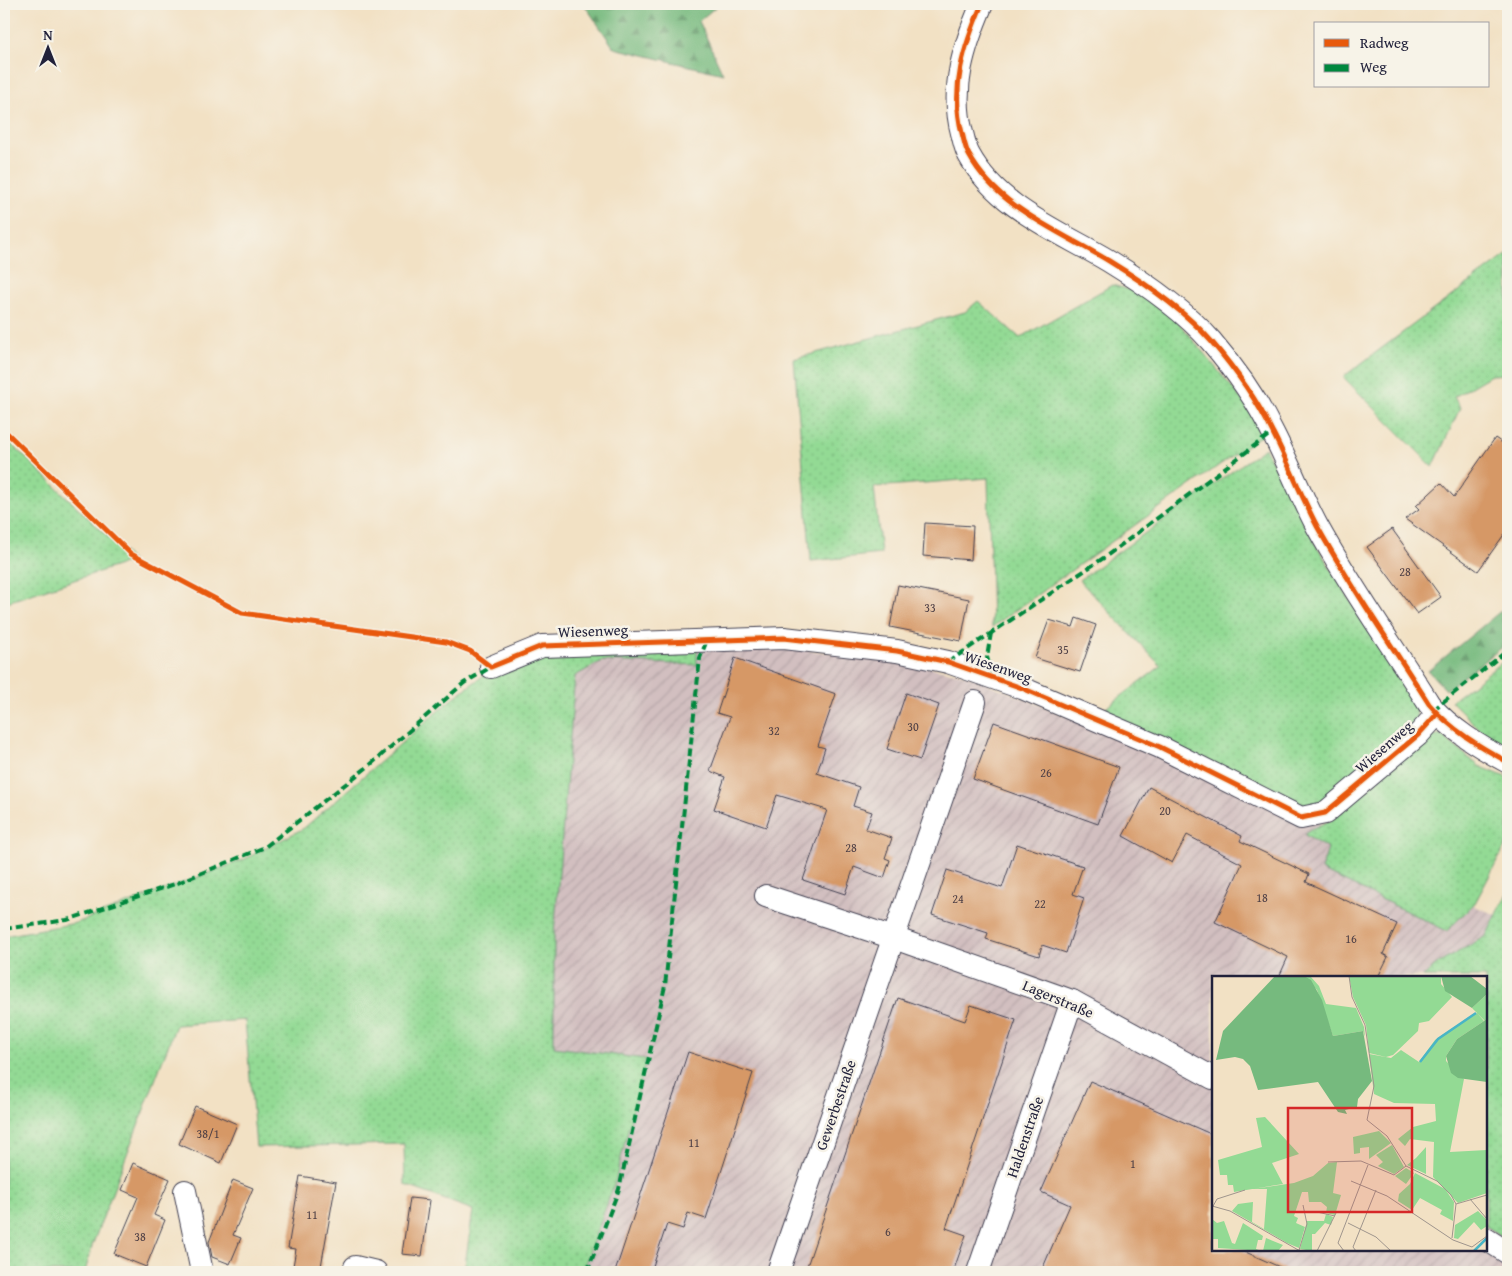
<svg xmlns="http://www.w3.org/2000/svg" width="1512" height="1276" font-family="'Gentium Book Plus',serif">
  <defs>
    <pattern id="industrial-furrows" width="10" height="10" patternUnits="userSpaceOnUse" patternTransform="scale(1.25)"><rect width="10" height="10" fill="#d2bfc0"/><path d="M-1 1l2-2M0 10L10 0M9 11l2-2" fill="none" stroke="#b4a4a6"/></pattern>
    <pattern id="grass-dots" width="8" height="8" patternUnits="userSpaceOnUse" patternTransform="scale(1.25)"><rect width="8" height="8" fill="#93da94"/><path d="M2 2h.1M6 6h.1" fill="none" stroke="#7ebb80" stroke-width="1.8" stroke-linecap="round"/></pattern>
    <pattern id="forest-firs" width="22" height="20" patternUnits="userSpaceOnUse" patternTransform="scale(1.25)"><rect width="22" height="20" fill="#76ba7e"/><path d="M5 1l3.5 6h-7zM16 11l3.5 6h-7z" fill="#609768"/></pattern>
  </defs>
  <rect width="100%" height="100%" fill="#f7f3e8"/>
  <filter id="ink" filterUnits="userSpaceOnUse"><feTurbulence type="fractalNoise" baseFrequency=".02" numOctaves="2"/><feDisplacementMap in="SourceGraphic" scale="10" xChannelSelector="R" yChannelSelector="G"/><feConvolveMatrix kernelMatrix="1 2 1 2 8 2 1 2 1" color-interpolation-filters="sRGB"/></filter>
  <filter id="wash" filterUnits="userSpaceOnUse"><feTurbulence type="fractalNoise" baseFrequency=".0096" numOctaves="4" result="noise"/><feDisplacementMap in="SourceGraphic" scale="20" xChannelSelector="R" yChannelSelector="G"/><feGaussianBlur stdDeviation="1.12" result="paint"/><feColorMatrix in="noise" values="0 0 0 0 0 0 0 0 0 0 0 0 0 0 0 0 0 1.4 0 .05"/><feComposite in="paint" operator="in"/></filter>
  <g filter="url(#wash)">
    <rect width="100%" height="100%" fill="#f2e1c4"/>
    <path fill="url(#industrial-furrows)" fill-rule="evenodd" d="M746,643l153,18 67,14 330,136 181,96 31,13v352h-926l33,-90 31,-123 -92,-12v-112l21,-259 27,-15 94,4 1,-21zM1213,977h273v273h-273z"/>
    <g fill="url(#grass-dots)" stroke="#5a7e68">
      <path d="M1508,254v120l-17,1 -37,22 6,11 -27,59 -90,-90z"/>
      <path d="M1112,285l22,6 41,27 69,84 19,32 -271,193 -4,-149 -114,9 7,67 -70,7 -17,-202 171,-47 13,-11 42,37z"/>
      <path d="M4,437l117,112 11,12 -128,42z"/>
      <path d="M1265,448l52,98 99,162 1,12 -96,83 -25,8 -198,-97 63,-48 -82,-86z"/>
      <path d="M697,644v21l-95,-4 -27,15 -21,259v112l92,12 -31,123 -33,90h-118l9,-62 -68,-25 -1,-41 -148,3 -11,-127 -69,5 -84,221 -7,26h-81v-336l72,-13 167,-63 61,-32 149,-130 34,-25 54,-22z"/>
      <path d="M1508,658v90l-19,-9 -38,-38z"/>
      <path d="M1440,734l39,32 29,12v63l-33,62 -28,28 -126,-61 7,-21 -23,-14 4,-5 22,-10 90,-79z"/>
      <path d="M1508,892v348l-22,-14v-249h-63l16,-14 47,-27z"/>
    </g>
    <g fill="url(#forest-firs)" stroke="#4c6e5c">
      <path d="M584,4h135l-20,17 24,53 -109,-26z"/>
      <path d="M1508,605v38l-62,47 -18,-19z"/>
    </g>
    <g id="blocks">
      <g fill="#d69866">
        <path d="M1495,438l13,9v82l-30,42 -73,-52 14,-10 -3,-3 25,-23 13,14z"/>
        <path d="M925,523l48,3 -2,34 -48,-4z"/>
        <path d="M1392,529l49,68 -24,17 -50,-67z"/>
        <path d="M898,585l71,14 -8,42 -71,-14z"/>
        <path d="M1076,618l20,7 -16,47 -45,-14 14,-38 24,7z"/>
        <path d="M735,658l101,36 -18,52 7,2 -8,25 42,14 -6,19 19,6 -6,17 26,9 -7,20 5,2 -6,18 -30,-11 -9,27 -42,-14 24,-70 -50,-15 -11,32 -52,-18 11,-32 -15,-6 20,-54 -13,-4z"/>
        <path d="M906,693l33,12 -19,55 -33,-11z"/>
        <path d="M994,722l125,45 -21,57 -125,-45z"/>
        <path d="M1149,787l93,49 -2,5 69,33 -3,8 91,42 -14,30 5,3 -10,20h-99l9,-20 -73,-35 27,-58 -55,-29 -15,28 -49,-27z"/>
        <path d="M1017,844l66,22 -10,28 11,4 -18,55 -24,-8 -3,11 -53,-17 2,-6 -56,-18 15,-45 55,18z"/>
        <path d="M898,998l67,23 6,-16 45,15 -70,208 20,7 -13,37h-148z"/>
        <path d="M688,1052l65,21 -47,146 -18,-6 -5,16 -16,-5 -16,48h-36z"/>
        <path d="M1090,1081l123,54v115h28l50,22h-250l29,-67 -29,-13z"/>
        <path d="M195,1106l42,18 -16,39 -42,-19z"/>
        <path d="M133,1163l37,16 -16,36 11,5 -19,47 -32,-13 24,-57 -16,-7z"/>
        <path d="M300,1176l36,6 -16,90h-28l4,-23 -8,-1z"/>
        <path d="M233,1180l20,8 -20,47 8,3 -11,26 -18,-7 -3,-15z"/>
        <path d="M410,1198l20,2 -8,56 -20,-2z"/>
      </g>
    </g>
  </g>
  <g filter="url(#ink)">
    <use href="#blocks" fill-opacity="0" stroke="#413f50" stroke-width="1"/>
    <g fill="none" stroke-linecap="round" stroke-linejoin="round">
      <defs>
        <g id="minor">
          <path d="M982,4c-18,42 -32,84 -20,129 2,7 3,15 7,22 29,53 90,76 140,106 36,22 74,48 102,80 24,28 46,59 62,92 16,31 28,63 44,93 34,62 75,119 112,178 21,25 51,43 79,58"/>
          <path d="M491,667l51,-21 242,-8 113,13 51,11 74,26 138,59 141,71 24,-5 93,-78 19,-21"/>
          <path d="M766,896l128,42 178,63 141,77"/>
          <path d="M185,1191l17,81"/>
          <path d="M1486,1239l22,14"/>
          <path d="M355,1267l21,5"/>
          <path d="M778,1272l197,-570"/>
          <path d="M978,1272l94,-271"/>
        </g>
      </defs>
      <use href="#minor" stroke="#413f50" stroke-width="24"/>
      <use href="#minor" stroke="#fff" stroke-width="22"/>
      <g stroke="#00873e" stroke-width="4" stroke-dasharray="8 4" stroke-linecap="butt">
        <path d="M991,633l-4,24 6,21"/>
        <path d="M948,662l157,-105 168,-125"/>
        <path d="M1433,710l75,-60"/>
        <path d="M4,929l63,-9 108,-36 90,-37 105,-82 94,-82 27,-16 -3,-3"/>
        <path d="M587,1272l32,-83 46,-203 35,-328 7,-18"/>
      </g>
      <defs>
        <g id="cycleway">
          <path d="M982,4c-18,42 -32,84 -20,129 2,7 3,15 7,22 29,53 90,76 140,106 36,22 74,48 102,80 24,28 46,59 62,92 16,31 28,63 44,93 34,62 75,119 112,178 21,25 51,43 79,58"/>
          <path d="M4,430l127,124 111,59 204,29 24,9 21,16 51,-21 242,-8 113,13 51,11 74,26 138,59 141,71 24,-5 93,-78 19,-21"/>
        </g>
      </defs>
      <use href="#cycleway" stroke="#f7f3e8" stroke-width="8"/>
      <use href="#cycleway" stroke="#e8590c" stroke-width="5"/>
    </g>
  </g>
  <g text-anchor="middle" stroke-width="5" stroke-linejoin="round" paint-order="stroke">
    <g font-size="12" fill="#4f4046">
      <text x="1405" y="576">28</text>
      <text x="930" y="612">33</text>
      <text x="1063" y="654">35</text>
      <text x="913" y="731">30</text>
      <text x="774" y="735">32</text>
      <text x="1046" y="777">26</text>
      <text x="1165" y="815">20</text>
      <text x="851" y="852">28</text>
      <text x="1262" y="902">18</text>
      <text x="958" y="903">24</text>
      <text x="1040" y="908">22</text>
      <text x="1351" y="943">16</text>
      <text x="208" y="1138">38/1</text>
      <text x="694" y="1147">11</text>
      <text x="1133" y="1168">1</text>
      <text x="312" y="1219">11</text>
      <text x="888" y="1236">6</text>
      <text x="140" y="1241">38</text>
    </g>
    <g font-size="15" fill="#22223b" stroke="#f7f3e8">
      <text transform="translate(593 631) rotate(-2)" y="5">Wiesenweg</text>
      <text transform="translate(998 667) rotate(19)" y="5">Wiesenweg</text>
      <text transform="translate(1384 747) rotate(-41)" y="5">Wiesenweg</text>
      <text transform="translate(1058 999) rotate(23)" y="5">Lagerstraße</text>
      <text transform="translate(836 1105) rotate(-71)" y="5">Gewerbestraße</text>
      <text transform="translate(1025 1137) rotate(-71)" y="5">Haldenstraße</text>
    </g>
  </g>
  <g transform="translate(1212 976)">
    <rect width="275" height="275" fill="#f2e1c4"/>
    <path d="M92,0l7,1 8,9 7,18 30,4 8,19 1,10 -2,-6 -30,5 -16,-46zM137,0h92v8l11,13 -23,24 -10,2 -1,8 -25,24 -7,2 -17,-4 -3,-28 -13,-28zM275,18v25l-2,2 -13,-13zM265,37l7,8 -27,18 -11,17v5l18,18 -14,73 37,-2v43l-29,10 -25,-26 1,-35 -24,-3 -5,7 -7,-7 15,-12 23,-6 -1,-17 -41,-1 -20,-9 -5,-40 22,4 10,-8 18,12 16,-22zM53,141l34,37 -27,9 11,21 -49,8 -1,-7h-5l-1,-10h-7l-2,-15 44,-13 -6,-29zM167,155l12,12 -22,16v-12l-9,1v5l-6,1 -1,-17zM180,169l12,22 -10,7 -16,-8 5,-4 -7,-7zM214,171v27l-19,-9 9,-7zM125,186l-4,31 8,2 -6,20 -9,-2 1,-6 -6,-5h-12l-1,-10h-6l-8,24 4,2 -2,5 9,4 -6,21 -12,-5 -55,-32 6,-7 15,-2 -1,20 12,7 3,-40h-15l42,-6 19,-7 15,-13zM194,192l8,5 -8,11 -11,-8zM203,197l30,16 9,13 -1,19 -13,-7 2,-4 -22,-12 -8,12 -14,-9 1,-7 11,-10zM266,235l9,9v6l-6,4 -7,-8 -16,17 -4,-1 1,-13zM114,238l7,3 -2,8 -6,-2 -10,11h-3v17l-12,-2 7,-28h17zM0,243l5,4 7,-2 8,22 3,1 8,-21 20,13 -1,4h-4l-2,9 6,2 -44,-3v-9h-6zM54,262l17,7 -5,6h-15z" fill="#93da94"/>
    <path d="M63,0h29l7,4 11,20 11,36 30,-5 9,50 -14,18 -1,8 -12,3 2,4 -9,-2 -20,-30 -60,8 -8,-24 -7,-7 -8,-2 -19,3 7,-29zM229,0h29l17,13v5l-15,14 -27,-17zM275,43v63l-29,-4 -7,-5 -5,-17 11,-17z" fill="#76ba7e"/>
    <path fill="none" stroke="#49b5c6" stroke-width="2.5" d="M208,86l18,-23 38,-26M262,275l13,-13"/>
    <path fill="none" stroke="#9f958d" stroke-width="1" d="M137,0l3,21 13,28 9,61 -7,34 20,16 19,30 31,15 14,14 5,9 -4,34M116,186l33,-1 33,14 12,-9M139,205l36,15 66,44M258,223l17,20M244,228l31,-9M0,230l18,5 70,40M0,232l5,-9 28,-9M105,236l18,4M136,247l28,14 15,14M241,264l19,7 15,-11M87,274l8,-26 -4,-19M105,275l19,-38M132,275l-6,-8 30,-78M144,275l-3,-4 23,-57"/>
    <path fill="#d62828" fill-opacity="0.15" stroke="#d62828" stroke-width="2.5" d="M76,132h124v104h-124z"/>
    <rect width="275" height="275" fill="none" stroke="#22223b" stroke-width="2.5"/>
  </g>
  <rect width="1512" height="1276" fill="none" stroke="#f7f3e8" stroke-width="20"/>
  <rect x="1314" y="22" width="175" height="65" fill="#f7f3e8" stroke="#a29fa3"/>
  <rect x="1324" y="39" width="25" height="8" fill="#e8590c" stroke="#a29fa3"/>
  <text x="1360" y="48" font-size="15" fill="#22223b">Radweg</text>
  <rect x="1324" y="64" width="25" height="8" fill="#00873e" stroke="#a29fa3"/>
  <text x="1360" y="72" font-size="15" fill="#22223b">Weg</text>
  <g transform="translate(48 48)" stroke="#f7f3e8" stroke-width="4" paint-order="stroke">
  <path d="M0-4L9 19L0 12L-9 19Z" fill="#22223b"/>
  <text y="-8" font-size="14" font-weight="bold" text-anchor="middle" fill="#22223b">N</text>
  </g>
</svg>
